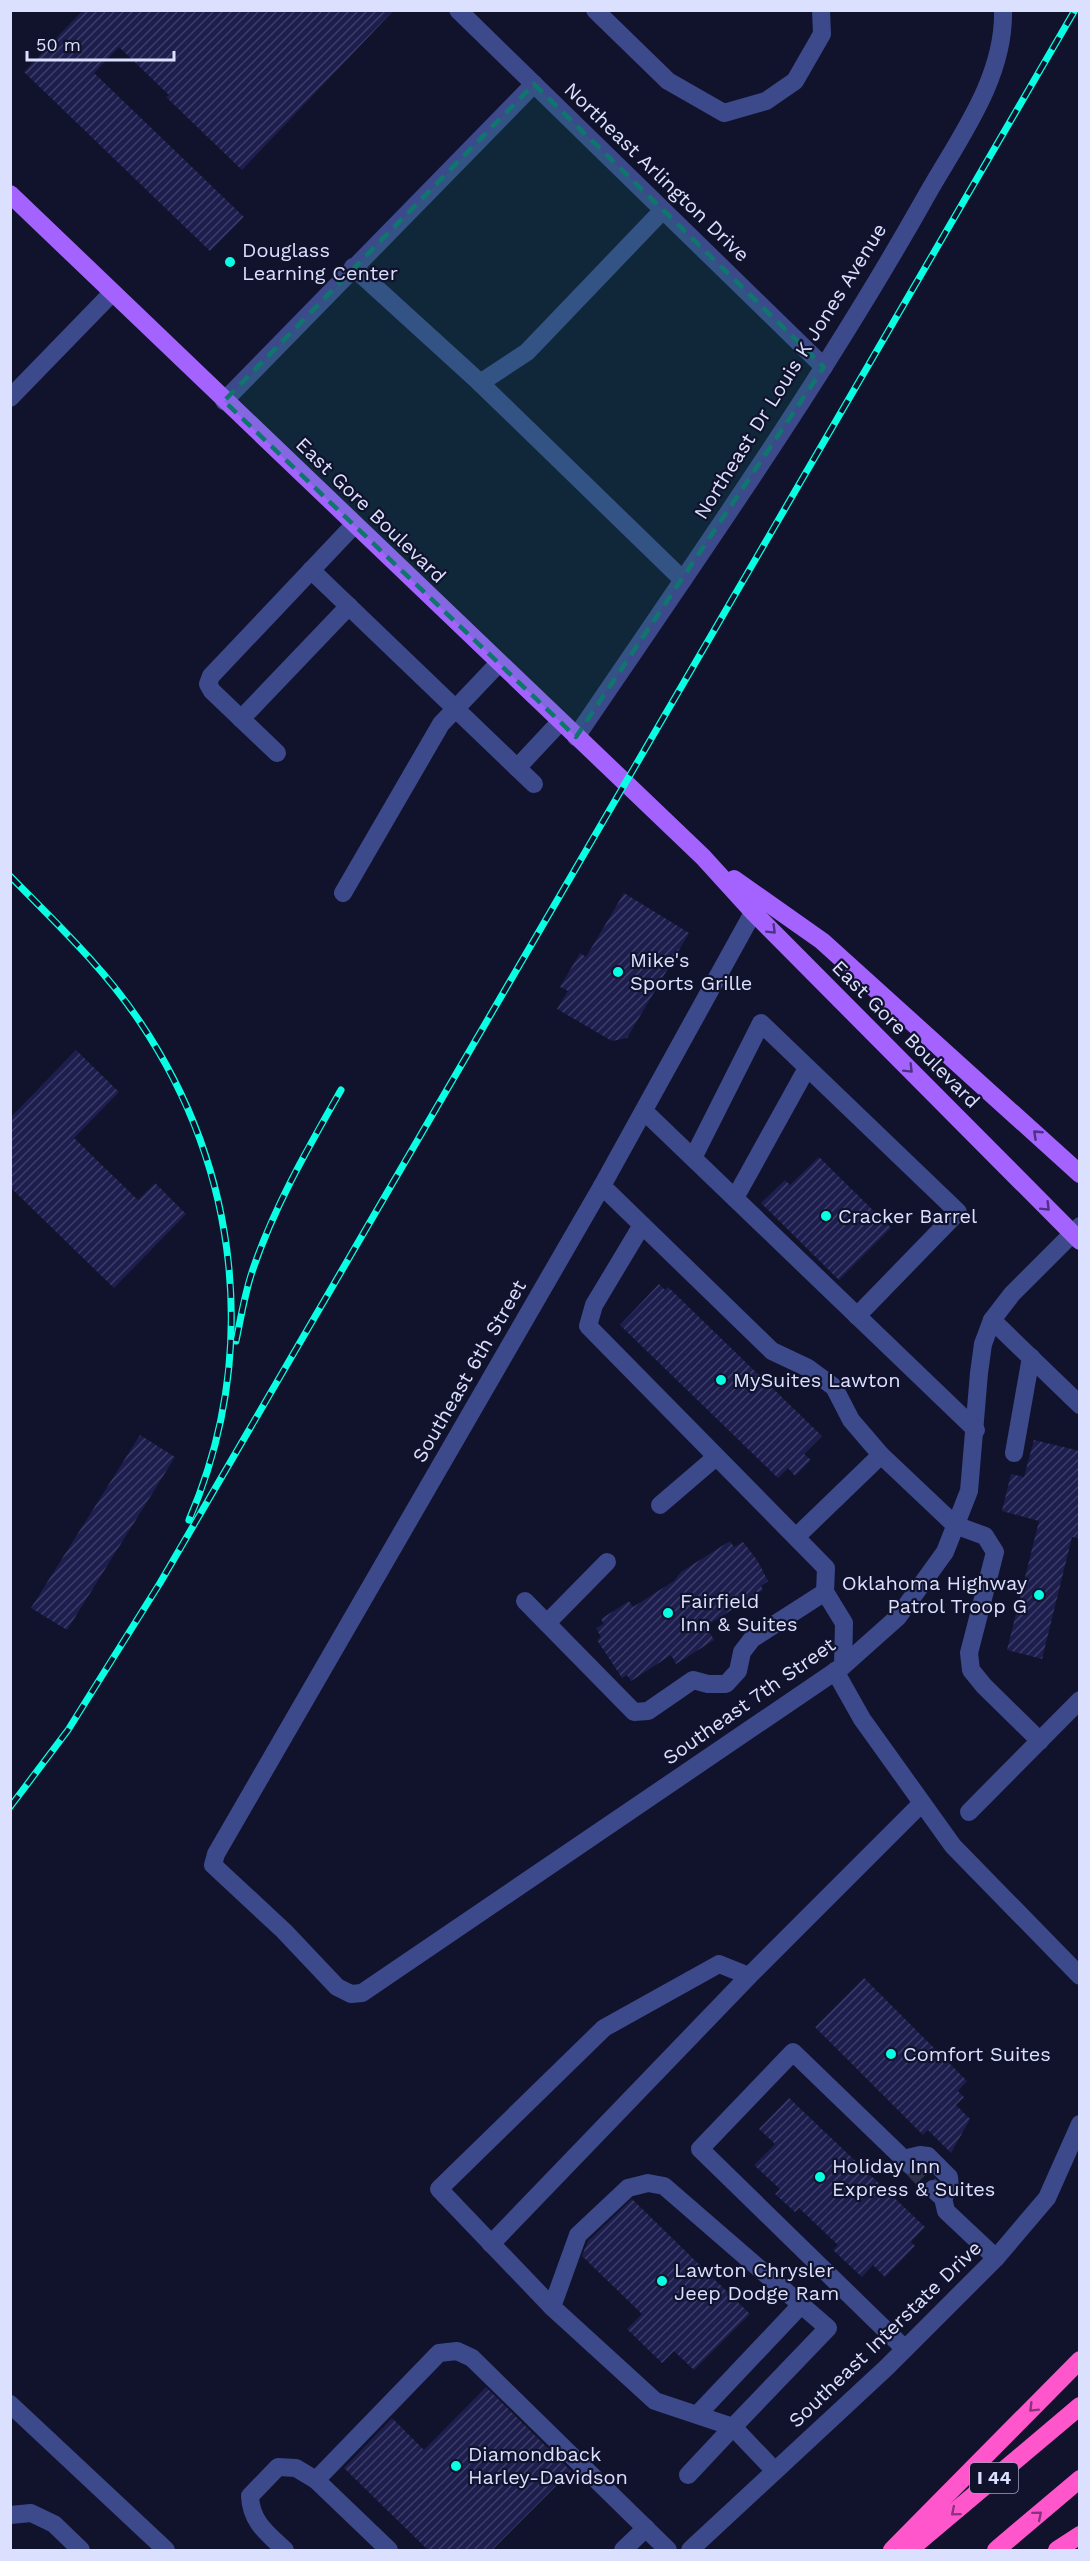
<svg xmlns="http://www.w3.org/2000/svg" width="1090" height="2561" font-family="'Work Sans',sans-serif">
  <defs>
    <pattern id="building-hatch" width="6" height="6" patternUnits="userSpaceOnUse" patternTransform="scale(1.5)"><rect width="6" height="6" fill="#1d1e4d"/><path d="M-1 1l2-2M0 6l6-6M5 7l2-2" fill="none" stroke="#3d3e68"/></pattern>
  </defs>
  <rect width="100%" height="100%" fill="#11122c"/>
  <g fill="url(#building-hatch)">
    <path d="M83,10h311l-152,160 -76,-73 3,-2 -50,-48 -25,26 150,144 -34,34 -186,-179z"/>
    <path d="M624,893l65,40 -62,105 -15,3 -55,-32 11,-18 -8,-4 20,-34 6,4z"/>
    <path d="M76,1050l43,42 -45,46 64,62 17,-17 31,31 -72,74 -104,-101v-69z"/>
    <path d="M819,1157l72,71 -52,52 -78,-77 24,-23 5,5z"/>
    <path d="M659,1284l6,6 3,-3 154,149 -18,18 7,6 -16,16 -7,-8 -10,10 -158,-153z"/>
    <path d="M140,1435l35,22 -108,173 -36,-22z"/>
    <path d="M1034,1440l46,11v88l-8,-2 -30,122 -35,-9 32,-129 -37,-10 9,-37 13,3z"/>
    <path d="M730,1541l4,6 9,-5 14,18 11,21 -7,5 2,4 -57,36 8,14 -38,24 -5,-9 -40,26 -4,-6 -5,3 -25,-38 4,-3 -5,-9 8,-4 -3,-5 28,-18 4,6 41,-26 7,-9z"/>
    <path d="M864,1978l103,103 -9,10 6,6 -8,8 14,14 -19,34 -23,-23 -5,5 -108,-108z"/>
    <path d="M789,2098l136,129 -14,15 4,4 -30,31 -12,-12 -11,12 -29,-27 5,-5 -39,-37 -4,4 -20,-18 5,-5 -26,-24 21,-21 -16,-15z"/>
    <path d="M632,2199l118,115 -56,56 -20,-19 -12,12 -35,-34 15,-15 -60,-58 6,-15z"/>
    <path d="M486,2387l85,84 -79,79h-64l-84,-82 48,-50 32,32z"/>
  </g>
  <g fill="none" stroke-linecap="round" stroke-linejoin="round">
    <path stroke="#2f314c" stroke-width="18" stroke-dasharray="18 9" stroke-linecap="butt" d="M910,2165l23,24"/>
    <g stroke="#3c4a8b" stroke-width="18">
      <path d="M458,10l366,357"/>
      <path d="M595,10l73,71 56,32 42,-12 29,-20 27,-47 -1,-24"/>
      <path d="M353,267l123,112 207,201"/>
      <path d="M480,383l47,-31 136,-142"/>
      <path d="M10,398l102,-105"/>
      <path d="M224,401l310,-317"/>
      <path d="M311,570l223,214"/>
      <path d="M241,719l108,-113"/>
      <path d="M576,737c120,-177 243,-351 348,-537 32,-58 81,-120 79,-190"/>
      <path d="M277,753l-65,-62 -4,-7 3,-8 143,-151"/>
      <path d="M517,768l43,-46"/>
      <path d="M343,893l98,-169 58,-61"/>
      <path d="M760,900l-158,286 -386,668 -3,11 71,66 53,56 14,7 11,-1 481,-327 55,-49 47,-65 24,-61 10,-118 4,-29 9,-24 20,-26 68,-68"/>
      <path d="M644,1111l332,319"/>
      <path d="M693,1158l68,-135 197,189 -101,104"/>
      <path d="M602,1186l170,165 36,17 26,19 17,33 30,35 74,70 30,11 10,16 -26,101 2,17 13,16 56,55"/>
      <path d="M735,1198l72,-130"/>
      <path d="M642,1225l-48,80 -6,21 238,242 -1,24 19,31 -1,43"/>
      <path d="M992,1320l88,85"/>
      <path d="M1014,1453l17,-96"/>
      <path d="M660,1505l56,-48"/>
      <path d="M796,1537l85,-82"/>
      <path d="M525,1601l109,111 14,-1 45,-31 15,4h18l12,-13 4,-19 10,-13 73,-47"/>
      <path d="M547,1623l60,-61"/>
      <path d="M835,1671l27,48 91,127 127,130"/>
      <path d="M969,1812l111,-112"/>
      <path d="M903,2159l17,-4 8,1 21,21 1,10 -7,11"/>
      <path d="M648,2183l16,3 164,142 -95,99 -78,-26 -103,-94 26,-72 50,-47z"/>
      <path d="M933,2189l10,9 3,13 50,47"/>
      <path d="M491,2244l258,-268"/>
      <path d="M552,2307l-113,-118 165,-161 115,-64 30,12 173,-173"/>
      <path d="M905,2349l-205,-200 93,-97 117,113"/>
      <path d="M10,2404l156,146"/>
      <path d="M698,2414l103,-109"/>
      <path d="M688,2475l45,-48 42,44"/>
      <path d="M316,2480l73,70"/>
      <path d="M10,2515l21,-2 23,11 27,26"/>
      <path d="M285,2550c-18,-17 -34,-28 -35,-54l28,-29 18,1 20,12 123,-127 18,-2 15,7 196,192"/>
      <path d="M623,2550l23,-22"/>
      <path d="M690,2550l196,-182 110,-110 51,-60 33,-74"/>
    </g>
    <g stroke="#a463ff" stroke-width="18">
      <path d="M10,194l693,663 51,56 326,328"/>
      <path d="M734,879l88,62 258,233"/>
    </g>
    <g stroke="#ff57cb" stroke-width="18">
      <path d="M892,2550l188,-190"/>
      <path d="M909,2550l171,-144"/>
      <path d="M996,2550l84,-71"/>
      <path d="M1057,2550l23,-15"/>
    </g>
    <defs>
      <g id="rail">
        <path d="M10,876c46,47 94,92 130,146 100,149 120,333 49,498"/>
        <path d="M236,1341c5,-24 9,-49 17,-72 22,-64 55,-121 88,-179"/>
        <path d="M10,1807l58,-77 92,-147 915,-1573"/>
      </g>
    </defs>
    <use href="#rail" stroke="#08ffe3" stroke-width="7"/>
    <use href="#rail" stroke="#11122c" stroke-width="4.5" stroke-dasharray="14" stroke-linecap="butt"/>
  </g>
  <defs><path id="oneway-chevron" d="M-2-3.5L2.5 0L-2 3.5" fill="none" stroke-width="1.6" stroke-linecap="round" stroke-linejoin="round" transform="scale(1.5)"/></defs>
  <g stroke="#4c3280">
    <use href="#oneway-chevron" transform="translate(772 930) rotate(45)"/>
    <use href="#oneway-chevron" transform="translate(909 1069) rotate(45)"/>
    <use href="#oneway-chevron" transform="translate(1037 1134) rotate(-137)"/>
    <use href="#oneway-chevron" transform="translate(1046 1207) rotate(45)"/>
  </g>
  <g stroke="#88347c">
    <use href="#oneway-chevron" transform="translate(1033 2408) rotate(135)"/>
    <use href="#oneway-chevron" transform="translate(955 2512) rotate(140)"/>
    <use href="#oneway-chevron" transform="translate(1038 2515) rotate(-40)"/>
  </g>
  <path fill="#0f766e" fill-opacity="0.2" stroke="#0f766e" stroke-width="4.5" stroke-dasharray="12 8" stroke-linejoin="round" d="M534,84l290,283 -248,370 -352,-336z"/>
  <g fill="#08ffe3" stroke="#11122c" stroke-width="2">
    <circle cx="230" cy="262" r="6"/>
    <circle cx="618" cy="972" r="6"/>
    <circle cx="826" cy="1216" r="6"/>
    <circle cx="721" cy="1380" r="6"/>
    <circle cx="1039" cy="1595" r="6"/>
    <circle cx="668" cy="1613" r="6"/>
    <circle cx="891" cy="2054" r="6"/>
    <circle cx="820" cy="2177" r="6"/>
    <circle cx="662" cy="2281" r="6"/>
    <circle cx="456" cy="2466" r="6"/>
  </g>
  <g text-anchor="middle" stroke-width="4.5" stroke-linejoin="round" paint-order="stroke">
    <rect fill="#11122c" stroke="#9fa2c0" stroke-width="1.5" x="970" y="2463" width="48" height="30" rx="4.5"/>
    <g font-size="18" font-weight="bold" fill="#dce0ff">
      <text x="994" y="2484">I 44</text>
    </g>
    <g font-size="20" fill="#dce0ff" stroke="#11122c">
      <text transform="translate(657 172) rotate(44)" y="7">Northeast Arlington Drive</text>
      <text transform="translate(790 371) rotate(-58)" y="7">Northeast Dr Louis K Jones Avenue</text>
      <text transform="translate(371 510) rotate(44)" y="7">East Gore Boulevard</text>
      <text transform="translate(906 1034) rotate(45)" y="7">East Gore Boulevard</text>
      <text transform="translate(469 1371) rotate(-60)" y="7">Southeast 6th Street</text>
      <text transform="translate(749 1701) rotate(-35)" y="7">Southeast 7th Street</text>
      <text transform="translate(885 2334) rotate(-44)" y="7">Southeast Interstate Drive</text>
    </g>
    <g font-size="20" fill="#dce0ff" stroke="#11122c" text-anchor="start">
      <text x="242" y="257">Douglass<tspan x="242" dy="23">Learning Center</tspan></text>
      <text x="630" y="967">Mike's<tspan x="630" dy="23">Sports Grille</tspan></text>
      <text x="838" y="1223">Cracker Barrel</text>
      <text x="733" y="1387">MySuites Lawton</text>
      <text x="1027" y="1590" text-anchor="end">Oklahoma Highway<tspan x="1027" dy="23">Patrol Troop G</tspan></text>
      <text x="680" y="1608">Fairfield<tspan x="680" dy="23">Inn &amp; Suites</tspan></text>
      <text x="903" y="2061">Comfort Suites</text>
      <text x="832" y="2173">Holiday Inn<tspan x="832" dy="23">Express &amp; Suites</tspan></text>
      <text x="674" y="2277">Lawton Chrysler<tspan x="674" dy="23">Jeep Dodge Ram</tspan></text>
      <text x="468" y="2461">Diamondback<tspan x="468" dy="23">Harley-Davidson</tspan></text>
    </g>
  </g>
  <rect width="1090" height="2561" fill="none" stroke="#dce0ff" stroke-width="24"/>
  <path d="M27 51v9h147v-9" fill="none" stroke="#dce0ff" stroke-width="3"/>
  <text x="36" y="51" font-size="18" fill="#dce0ff" stroke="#11122c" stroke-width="4.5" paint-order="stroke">50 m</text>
</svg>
